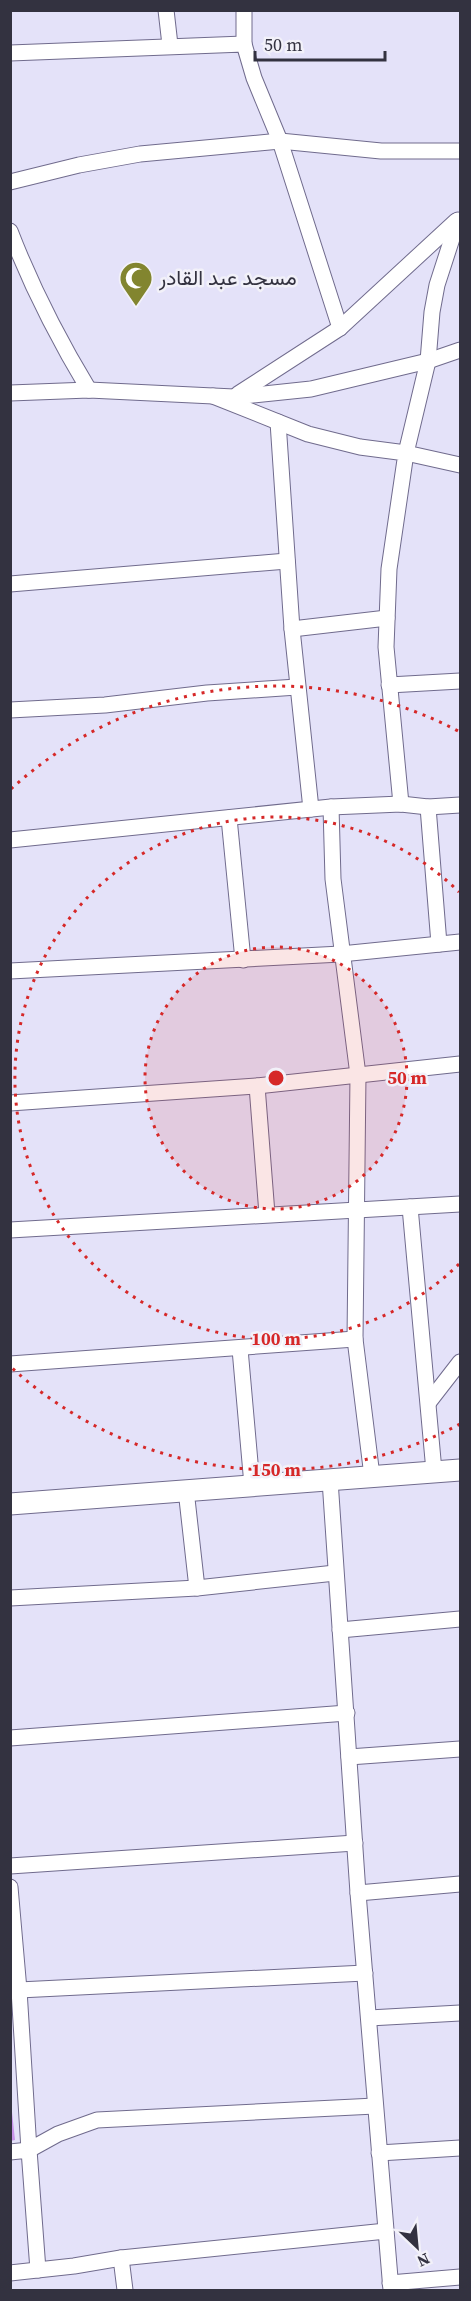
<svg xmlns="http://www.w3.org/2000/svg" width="471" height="2301" font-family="'Source Serif 4',Vazirmatn,serif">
  <rect width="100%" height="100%" fill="#e4e2f9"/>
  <path fill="#c894eb" d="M12,2112l3,28 -5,1v-28z"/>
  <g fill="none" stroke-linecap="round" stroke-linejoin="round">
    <defs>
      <g id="street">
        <path d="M166,10l4,35"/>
        <path d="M244,10v34"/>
        <path d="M10,53l234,-9 10,34 26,63 60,187"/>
        <path d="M10,182l69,-17 61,-11 140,-13 101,10h79"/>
        <path d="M458,220l-21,65 -5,27 -4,49 -22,92 54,12"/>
        <path d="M10,231c22,57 47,106 79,159"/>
        <path d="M10,393l79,-3 145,7 77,-8 117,-28 32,-11"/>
        <path d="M238,394l102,-66 116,-107"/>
        <path d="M213,396l95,38 52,13 46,6 -17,116 -3,78 15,157"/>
        <path d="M278,422l14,207 19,180"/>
        <path d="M10,584l277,-23"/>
        <path d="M292,629l95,-11"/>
        <path d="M389,685l71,-4"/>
        <path d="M10,710l95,-5 102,-12 90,-6"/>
        <path d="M331,807l2,72 25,196 -3,264 17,137"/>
        <path d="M428,807l11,137"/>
        <path d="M229,818l14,142"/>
        <path d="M10,840l321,-33 70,-3 27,3 32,-2"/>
        <path d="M10,971l331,-17 119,-12"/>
        <path d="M257,1086l10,128"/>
        <path d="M10,1103l247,-17 203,-22"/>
        <path d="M410,1207l24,264"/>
        <path d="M10,1230l450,-26"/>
        <path d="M240,1349l12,136"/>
        <path d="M10,1364l345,-25"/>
        <path d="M429,1402l31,-40"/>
        <path d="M330,1480l28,413 33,397"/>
        <path d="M186,1490l11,98"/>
        <path d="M10,1598l187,-10 138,-15"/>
        <path d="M340,1630l120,-11"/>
        <path d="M10,1738l337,-25"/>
        <path d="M349,1757l111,-8"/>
        <path d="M10,1866l345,-23"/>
        <path d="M10,1887l9,103 346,-17"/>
        <path d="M358,1893l102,-9"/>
        <path d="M19,1990l10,160 29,-16 39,-14 278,-14"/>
        <path d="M369,2018l91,-5"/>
        <path d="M10,2152l19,-2 9,120"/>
        <path d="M379,2153l81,-5"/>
        <path d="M121,2258l4,32"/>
        <path d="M10,2273l64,-7 47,-8 265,-27"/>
        <path d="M390,2283l70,-6"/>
      </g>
      <path id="secondary" d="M10,1504l450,-34"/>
    </defs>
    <use href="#street" stroke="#706b8d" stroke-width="17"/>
    <use href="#secondary" stroke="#706b8d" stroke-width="23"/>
    <use href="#street" stroke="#fff" stroke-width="15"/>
    <use href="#secondary" stroke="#fff" stroke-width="21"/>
  </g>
  <circle cx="276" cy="1078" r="131" fill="#d62828" fill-opacity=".12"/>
  <g fill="none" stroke="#d62828" stroke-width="3" stroke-dasharray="3 6">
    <circle cx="276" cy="1078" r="131"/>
    <path d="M459 1264A261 261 0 1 1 459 892"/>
    <path d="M460 1424A392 392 0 0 1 11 1367M11 789A392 392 0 0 1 460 732"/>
  </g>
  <defs>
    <symbol id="mosque-pin" viewBox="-11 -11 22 30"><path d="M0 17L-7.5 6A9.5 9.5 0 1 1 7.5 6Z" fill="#82852f" stroke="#f2f1f9"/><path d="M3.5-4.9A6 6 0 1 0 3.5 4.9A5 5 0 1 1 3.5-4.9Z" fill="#fff"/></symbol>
  </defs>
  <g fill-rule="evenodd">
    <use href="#mosque-pin" x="117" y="259" width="38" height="52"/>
  </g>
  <g text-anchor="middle" stroke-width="5" stroke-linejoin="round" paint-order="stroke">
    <g font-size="21" fill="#333240" stroke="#f2f1f9" text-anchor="start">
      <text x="159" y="285">مسجد عبد القادر</text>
    </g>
  </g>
  <circle cx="276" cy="1078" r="9" fill="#d62828" stroke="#f2f1f9" stroke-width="3"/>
  <g font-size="18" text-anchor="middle" font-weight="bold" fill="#d62828" stroke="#f2f1f9" stroke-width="5" stroke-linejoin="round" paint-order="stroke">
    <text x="407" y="1084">50 m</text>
    <text x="276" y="1345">100 m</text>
    <text x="276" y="1476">150 m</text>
  </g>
  <rect width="471" height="2301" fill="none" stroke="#333240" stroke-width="24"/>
  <g transform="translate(417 2247) rotate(154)" stroke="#f2f1f9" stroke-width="4.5" paint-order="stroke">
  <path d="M0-4.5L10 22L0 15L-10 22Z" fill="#333240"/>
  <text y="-9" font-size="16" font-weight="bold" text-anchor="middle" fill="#333240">N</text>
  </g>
  <path d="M255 51v9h130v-9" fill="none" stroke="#333240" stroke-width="3"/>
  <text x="264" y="51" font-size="18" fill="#333240" stroke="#f2f1f9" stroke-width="4.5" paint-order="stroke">50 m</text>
</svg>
